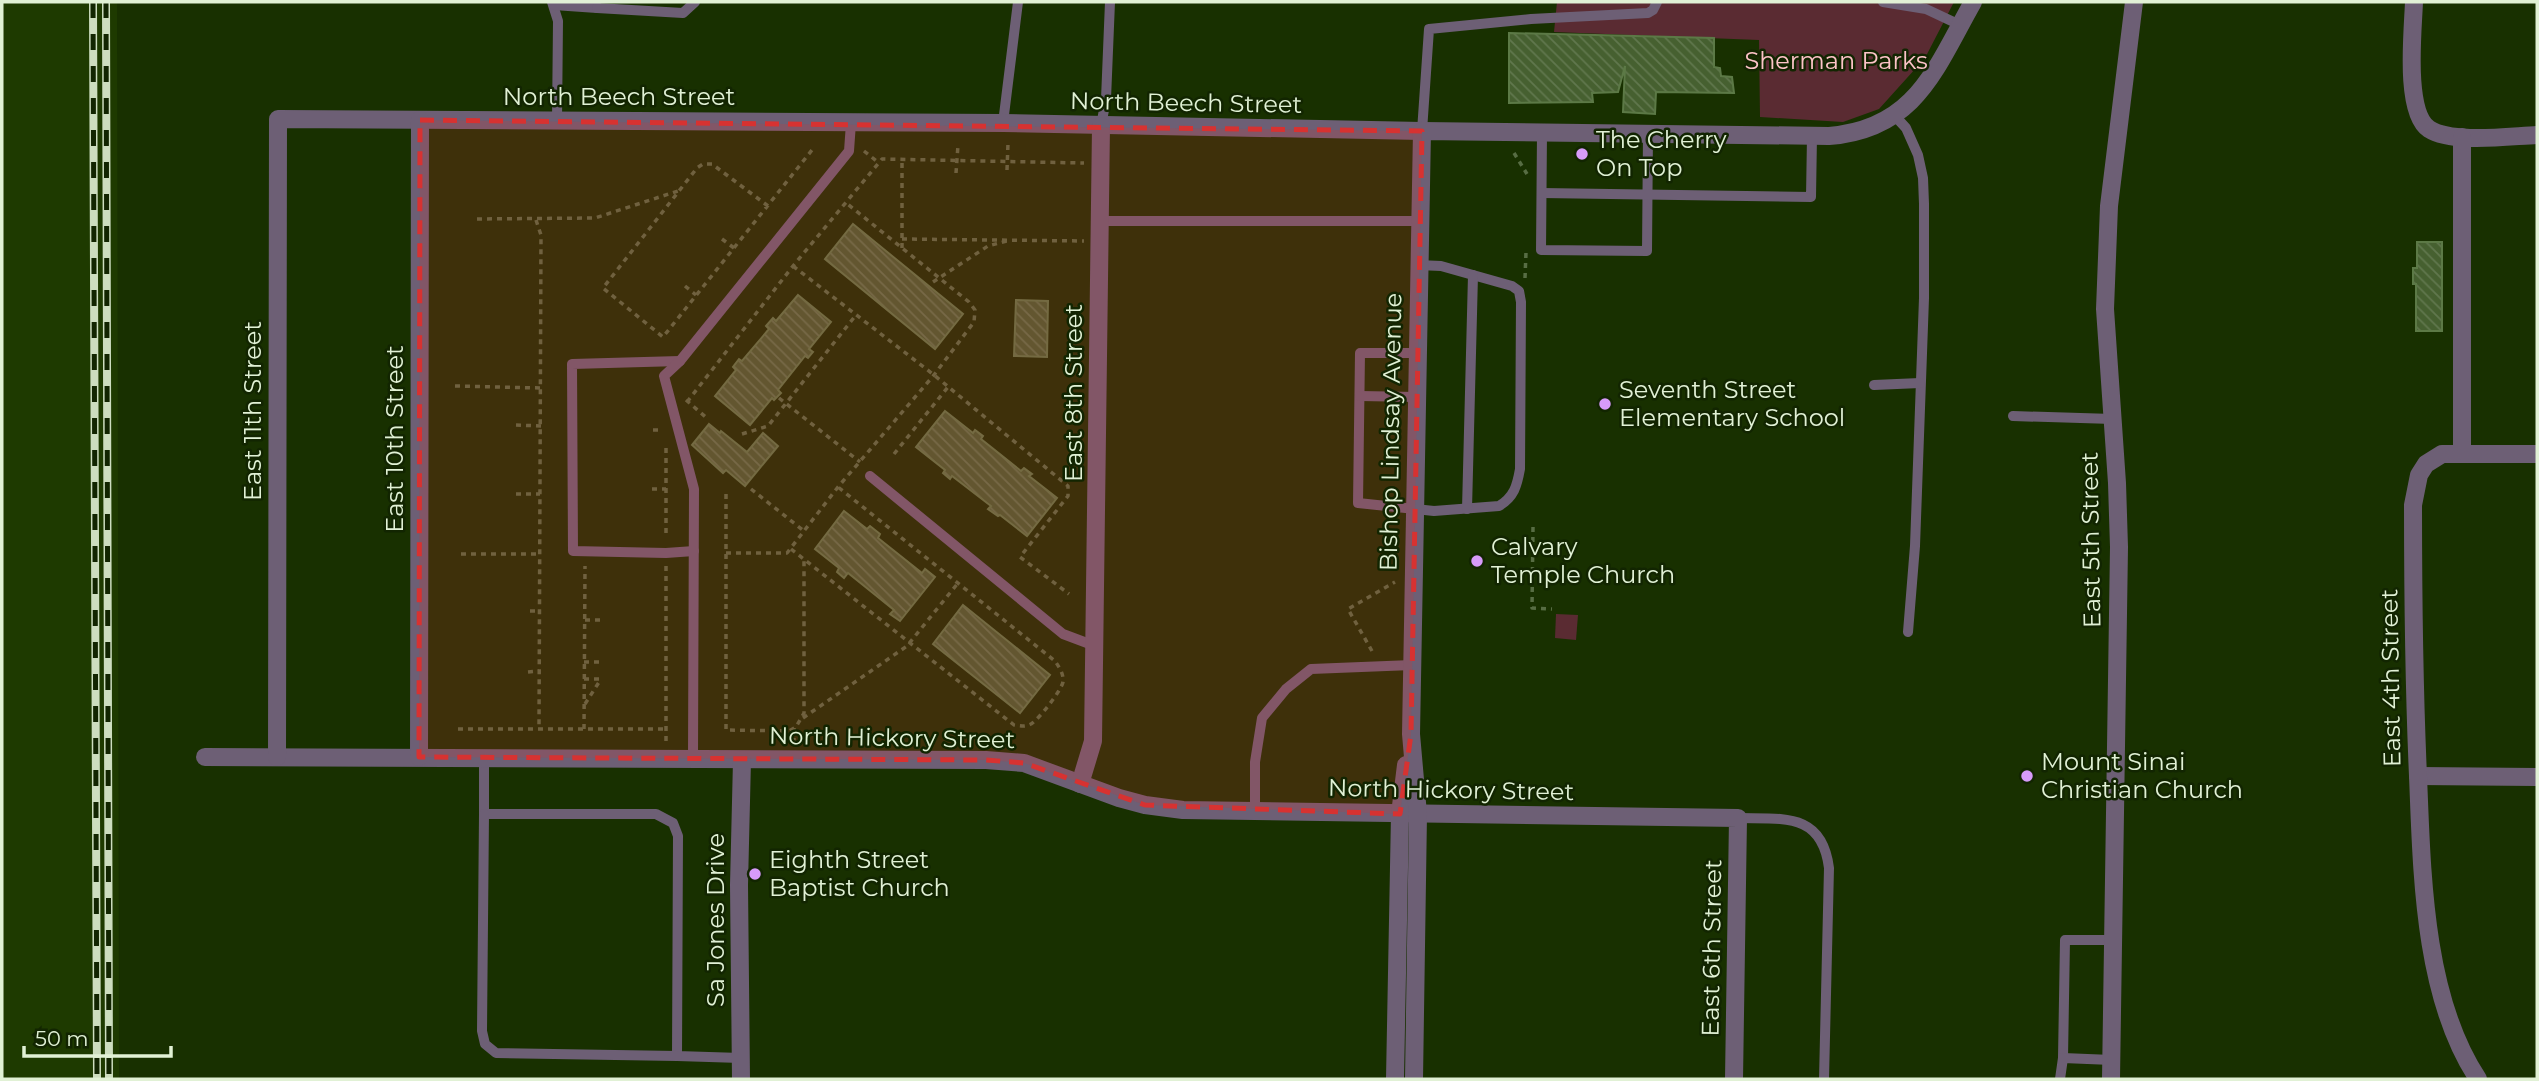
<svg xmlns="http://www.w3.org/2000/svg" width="2539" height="1081" font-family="Montserrat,sans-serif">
  <defs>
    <pattern id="building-back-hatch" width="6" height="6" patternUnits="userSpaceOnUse" patternTransform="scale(1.75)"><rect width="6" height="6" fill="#466030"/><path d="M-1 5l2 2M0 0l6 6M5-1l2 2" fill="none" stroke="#60774d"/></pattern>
  </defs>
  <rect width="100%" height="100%" fill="#183000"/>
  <path fill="#1e3a00" d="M2,2h115l2,1077h-117z"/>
  <g fill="#5a2b32">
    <path d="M1557,2h397l-29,56 -46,51 -36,13 -83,-5 -1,-77 -205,-8z"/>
    <path d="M1556,614l22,1 -2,25 -21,-2z"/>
  </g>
  <g fill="url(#building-back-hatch)" stroke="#5c7946" stroke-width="2">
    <path d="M1509,33l205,5v29l6,1 1,8 11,1 2,16 -78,-1 -1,22 -32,-2 2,-46 -7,26 -26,1 1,9 -84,1z"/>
    <path d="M853,224l110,90 -28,35 -110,-90z"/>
    <path d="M2417,242h25v89h-26v-47h-3v-16h4z"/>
    <path d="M798,295l33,27 -22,27 4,3 -5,6 -3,-2 -27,34 3,3 -7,7 -2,-2 -22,27 -35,-29 21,-26 -3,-3 6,-8 3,2 27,-32 -3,-3 7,-8 3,3z"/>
    <path d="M1016,300l32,1 -1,56 -33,-1z"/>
    <path d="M945,411l28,22 2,-3 8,6 -2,3 40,32 3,-3 8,6 -3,2 28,22 -30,38 -27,-21 -2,1 -10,-7 3,-3 -39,-30 -2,3 -7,-6 2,-3 -29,-23z"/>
    <path d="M709,424l11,9 1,-2 26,21 16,-19 15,13 -33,40 -19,-16 -3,3 -31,-28z"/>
    <path d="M844,511l23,18 3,-3 10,8 -2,4 44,35 3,-4 10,8 -35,44 -10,-7 4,-4 -46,-37 -4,5 -7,-6 2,-4 -24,-19z"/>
    <path d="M963,605l87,70 -30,38 -87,-69z"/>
  </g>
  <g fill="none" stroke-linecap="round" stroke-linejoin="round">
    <g stroke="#576d43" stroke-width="3.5" stroke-dasharray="5 5" stroke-linecap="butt">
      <path d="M864,151l15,12"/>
      <path d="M1514,153l13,21"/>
      <path d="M1007,170l1,-27"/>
      <path d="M956,173l2,-28"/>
      <path d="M768,206l-56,-42h-9l-6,4 -94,120 60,49 149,-187"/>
      <path d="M477,219l118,-1 83,-27"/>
      <path d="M536,220l5,15 -2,494"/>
      <path d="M722,239l12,9"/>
      <path d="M902,239l182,2"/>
      <path d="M902,248v-87"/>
      <path d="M793,266l141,109 134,111v10l-48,61 49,37"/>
      <path d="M1525,278l1,-26"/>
      <path d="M933,282l55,-36 19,-5"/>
      <path d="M685,286l11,9"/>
      <path d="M455,386l86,2"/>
      <path d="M779,398l81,64"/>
      <path d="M686,400l22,19"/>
      <path d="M687,402l106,-136 89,-107 202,4"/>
      <path d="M516,425l25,1"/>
      <path d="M653,430h10"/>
      <path d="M742,434l26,-8 88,-111"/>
      <path d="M666,448v86"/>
      <path d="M894,454l54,-67"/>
      <path d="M652,489h14"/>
      <path d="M751,489l53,42"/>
      <path d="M516,494h24"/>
      <path d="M726,494v236l63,1 7,-4 8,-14v-154"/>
      <path d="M1533,527l-1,81 20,1"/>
      <path d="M791,549l223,176c7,1 11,2 17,-1 8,-5 30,-33 32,-42 1,-8 -4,-15 -8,-21l-217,-174"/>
      <path d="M726,553h61l51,-66 96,-112 40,-53 1,-12 -6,-8 -124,-100"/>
      <path d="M461,554h78"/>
      <path d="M530,611h9"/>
      <path d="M585,620h16"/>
      <path d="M1372,651l-24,-42 47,-27"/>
      <path d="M584,662h16"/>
      <path d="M528,672l11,-1"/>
      <path d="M584,679h16"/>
      <path d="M585,704l16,-25"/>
      <path d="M803,718l104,-72 51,-63"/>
      <path d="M458,729h208"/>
      <path d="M584,729l1,-163"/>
      <path d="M666,741v-175"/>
      <path d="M794,743v-15"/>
    </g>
    <g stroke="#6d5f75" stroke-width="10">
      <path d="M552,2l6,19 -1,99"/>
      <path d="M1883,2l43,7 34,16"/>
      <path d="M554,5l43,3 -2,-6"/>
      <path d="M597,8l86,5 12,-11"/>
      <path d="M1895,116l11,12 12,27 5,23 1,26v94l-9,248 -7,86"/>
      <path d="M1003,123l15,-121"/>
      <path d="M1101,126l5,-27 4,-97"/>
      <path d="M1422,131l7,-102 102,-10 117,-6 5,-3 4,-8"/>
      <path d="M1542,133l-1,117 106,1 1,-117"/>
      <path d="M1542,193l269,4 1,-61"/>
      <path d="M1100,221h319"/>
      <path d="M1417,353h-57l-2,150 76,8 65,-5c15,-9 18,-20 21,-37l1,-167 -2,-11 -7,-5 -71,-20 -23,-1"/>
      <path d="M680,361l-108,3 1,187 93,2 28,-2"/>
      <path d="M1874,385l46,-2"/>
      <path d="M1360,396l56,1"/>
      <path d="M2013,416l100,3"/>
      <path d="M870,476l193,158 32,12"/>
      <path d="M1467,509l6,-234"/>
      <path d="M484,757v57h172l17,9 5,13 -1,220 64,2"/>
      <path d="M693,758l1,-269 -30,-113 16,-15 169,-210 2,-28"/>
      <path d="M1255,812v-50l7,-44 24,-29 25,-20 101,-4"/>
      <path d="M484,814l-2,217 3,13 11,9 181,3"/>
      <path d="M1738,818c45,1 84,-6 91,50l-5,211"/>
      <path d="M2063,1058l2,-118h49"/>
      <path d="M2060,1079l3,-21 49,2"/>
    </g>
    <g stroke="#6d5f75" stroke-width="18">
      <path d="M2414,2c-1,28 -10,110 15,127 23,15 81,7 108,6"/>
      <path d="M2462,454v-317"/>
      <path d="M205,757l781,3 38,3 95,35 26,7 38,5 555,8 -4,261"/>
      <path d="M277,757l1,-638 725,4 419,8"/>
      <path d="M419,757l1,-637"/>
      <path d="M2418,776l119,1"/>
      <path d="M1080,784l13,-43 8,-615"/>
      <path d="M741,1079l-2,-194 3,-125"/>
      <path d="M2111,1079l8,-532 -2,-64 -12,-174 4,-103 25,-204"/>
      <path d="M2478,1079c-55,-83 -56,-207 -60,-303 -4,-90 -5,-181 -5,-271l6,-30 7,-11 16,-10h95"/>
    </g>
    <g stroke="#6d5f75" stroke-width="18">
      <path d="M1395,1079l5,-265 6,-49"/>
      <path d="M1414,1079l4,-265 -7,-80 11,-603 407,5c87,-7 106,-67 144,-134"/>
    </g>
    <defs>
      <g id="rail">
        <path d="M93,2l4,1077"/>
        <path d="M106,2l3,1077"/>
      </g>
    </defs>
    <use href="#rail" stroke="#cdddbf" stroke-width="8"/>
    <use href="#rail" stroke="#122501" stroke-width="5" stroke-dasharray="16" stroke-linecap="butt"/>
  </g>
  <path fill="#d73231" fill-opacity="0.2" stroke="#d73231" stroke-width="5" stroke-dasharray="14 9" stroke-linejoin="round" d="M420,120l1002,11 -11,603 -11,80 -255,-9 -121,-42 -38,-3 -567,-3z"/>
  <g fill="#d79bf9" stroke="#122501" stroke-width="2.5">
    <circle cx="1582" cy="154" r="7"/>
    <circle cx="1605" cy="404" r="7"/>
    <circle cx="1477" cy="561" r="7"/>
    <circle cx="2027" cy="776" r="7"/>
    <circle cx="755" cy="874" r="7"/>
  </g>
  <g text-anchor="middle" stroke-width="5" stroke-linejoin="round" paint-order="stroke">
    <g font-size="24" fill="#fdc3c8" stroke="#122501">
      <text x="1836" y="69">Sherman Parks</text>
    </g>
    <g font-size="24" fill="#e1f1d5" stroke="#122501">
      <text x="619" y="105">North Beech Street</text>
      <text transform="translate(1186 103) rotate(1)" y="8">North Beech Street</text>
      <text transform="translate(1074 393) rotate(-90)" y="8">East 8th Street</text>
      <text transform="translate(253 411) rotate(-90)" y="8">East 11th Street</text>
      <text transform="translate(1391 432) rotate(-89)" y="8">Bishop Lindsay Avenue</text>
      <text transform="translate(395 439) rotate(-90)" y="8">East 10th Street</text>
      <text transform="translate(2091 540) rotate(-91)" y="8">East 5th Street</text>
      <text transform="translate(2391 678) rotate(-91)" y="8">East 4th Street</text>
      <text transform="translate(892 738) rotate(1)" y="8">North Hickory Street</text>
      <text transform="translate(1451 790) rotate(1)" y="8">North Hickory Street</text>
      <text transform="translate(716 920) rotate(-90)" y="8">Sa Jones Drive</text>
      <text transform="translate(1712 948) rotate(-89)" y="8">East 6th Street</text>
    </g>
    <g font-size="24" fill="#e1f1d5" stroke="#122501" text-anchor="start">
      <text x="1596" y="148">The Cherry<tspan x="1596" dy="28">On Top</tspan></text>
      <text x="1619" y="398">Seventh Street<tspan x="1619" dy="28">Elementary School</tspan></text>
      <text x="1491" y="555">Calvary<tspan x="1491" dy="28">Temple Church</tspan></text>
      <text x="2041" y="770">Mount Sinai<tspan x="2041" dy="28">Christian Church</tspan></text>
      <text x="769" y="868">Eighth Street<tspan x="769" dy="28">Baptist Church</tspan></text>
    </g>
  </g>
  <rect width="2539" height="1081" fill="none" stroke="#e1f1d5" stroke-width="7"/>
  <path d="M24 1046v10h147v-10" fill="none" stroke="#e1f1d5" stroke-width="3.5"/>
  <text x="35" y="1046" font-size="21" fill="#e1f1d5" stroke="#122501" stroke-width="5" paint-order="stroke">50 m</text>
</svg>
